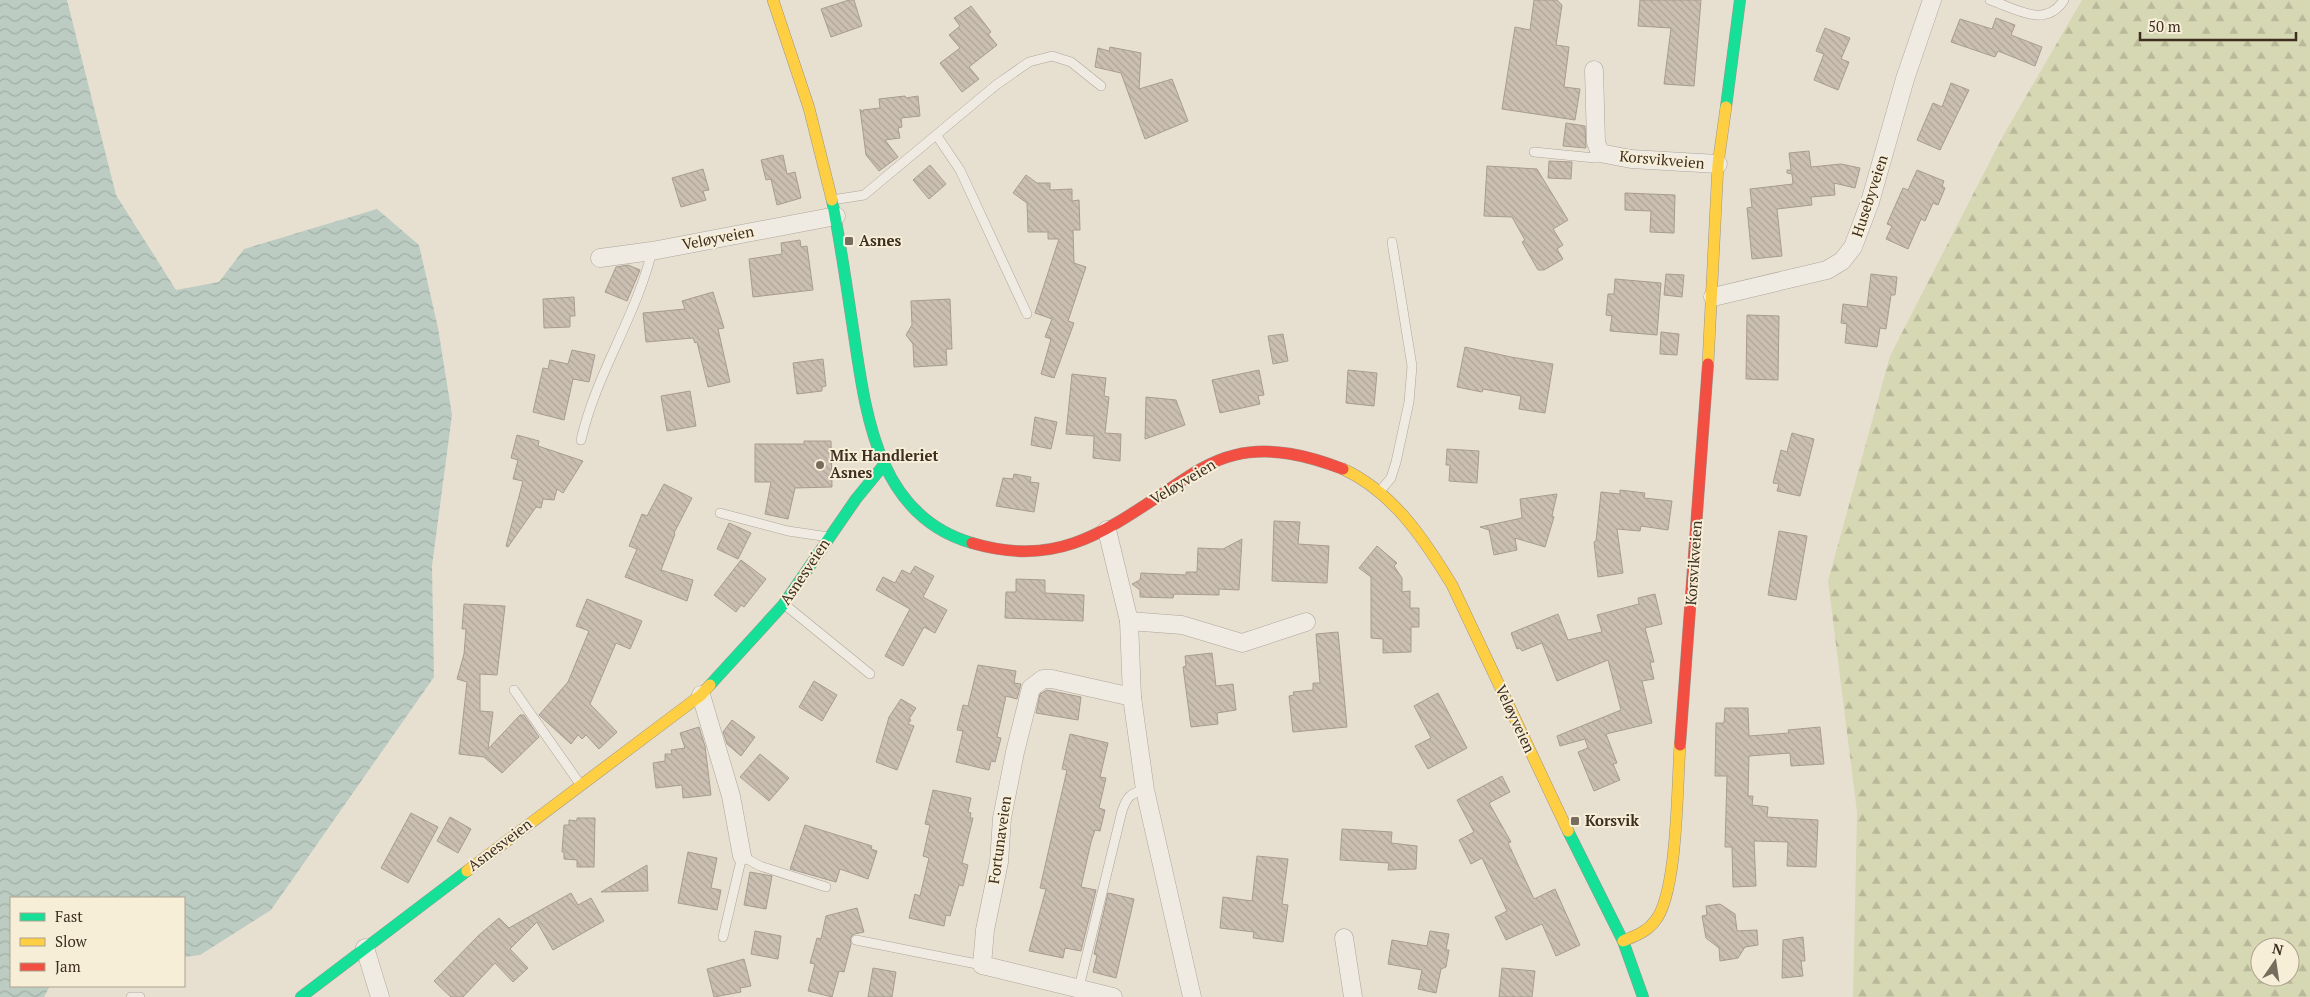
<svg xmlns="http://www.w3.org/2000/svg" width="2310" height="997" font-family="'PT Serif',serif">
  <defs>
    <pattern id="forest-firs" width="22" height="20" patternUnits="userSpaceOnUse" patternTransform="scale(1.25)"><rect width="22" height="20" fill="#d6d7b3"/><path d="M5 1l3.5 6h-7zM16 11l3.5 6h-7z" fill="#b9b99a"/></pattern>
    <pattern id="water-waves" width="16" height="10" patternUnits="userSpaceOnUse" patternTransform="scale(1.25)"><rect width="16" height="10" fill="#bcccc2"/><path d="M0 5q4-4 8 0t8 0" fill="none" stroke="#a2b0a6"/></pattern>
    <pattern id="building-back-hatch" width="6" height="6" patternUnits="userSpaceOnUse" patternTransform="scale(1.25)"><rect width="6" height="6" fill="#cbbfb2"/><path d="M-1 5l2 2M0 0l6 6M5-1l2 2" fill="none" stroke="#afa499"/></pattern>
  </defs>
  <rect width="100%" height="100%" fill="#e7e0d1"/>
  <path fill="url(#forest-firs)" fill-rule="evenodd" d="M2082,0h228v997h-457l4,-185 -29,-231 62,-225 114,-222zM2260,947h30v30h-30z"/>
  <path fill="url(#water-waves)" d="M0,0h67l49,195 60,95 43,-8 25,-33 133,-40 42,36 19,83 14,87 -20,151 2,111 -163,233 -71,45 -16,2v-59h-173v88h39l-6,11h-44z"/>
  <g fill="url(#building-back-hatch)" stroke="#a89c90">
    <path d="M849,0h5l8,26 -31,11 -10,-28z"/>
    <path d="M1534,0h23l5,5 -6,40 13,2 -5,40 16,2 -5,31 -73,-11 13,-82 15,3z"/>
    <path d="M1640,0h61l-7,86 -30,-2 7,-56 -33,-2z"/>
    <path d="M971,6l20,26 -3,2 9,11 -28,22 10,12 -17,13 -22,-29 20,-15 -11,-13 11,-9 -6,-8z"/>
    <path d="M1996,18l19,7 -4,10 31,12 -7,19 -37,-15 -3,6 -44,-15 9,-23 32,10z"/>
    <path d="M1825,28l25,10 -9,21 8,3 -11,28 -24,-10 10,-26 -8,-3z"/>
    <path d="M1110,47l31,6 -2,36 33,-10 16,42 -43,18 -24,-66 -26,-6 3,-19 11,3z"/>
    <path d="M1951,83l18,7 -29,60 -23,-10 16,-37 9,4z"/>
    <path d="M905,96l1,2 12,-2 2,20 -19,2 1,9 -4,1 2,10 -15,2 13,17 -19,14 -13,-16 -6,-46 3,3v-2l17,-2 -1,-9z"/>
    <path d="M1566,123l19,3 1,22 -23,-2z"/>
    <path d="M1809,151l2,16 30,-3 19,4 -5,20 -21,-5 1,12 -24,2 1,8 -35,4 5,47 -30,3 -5,-51 5,-1 -2,-18 43,-5 -1,-10 -5,-1v-3h4l-2,-17z"/>
    <path d="M783,155l4,19 8,-2 6,26 -24,7 -6,-26 -5,1 -5,-20z"/>
    <path d="M1549,161l23,1 -1,17 -23,-1z"/>
    <path d="M930,165l16,19 -17,15 -16,-19z"/>
    <path d="M1487,166l50,3 31,51 -15,9 10,16 -6,4 6,10 -19,11h-6l-16,-28 3,-2 -13,-23 -28,-1z"/>
    <path d="M703,169l6,21 -6,1 3,9 -25,7 -9,-29z"/>
    <path d="M1917,170l27,11 -2,5 3,2 -7,17 -5,-2 -8,18 -4,-2 -13,30 -22,-10 6,-13 -5,-2 16,-36 5,2z"/>
    <path d="M1026,175l11,8h13v7l22,-1v12l7,-1 1,30h-7l1,33 12,4 -18,54 6,2 -20,55 -13,-4 10,-35 -6,-2 7,-18 -17,-6 24,-74h-11v-7h-20l-1,-29 -14,-10z"/>
    <path d="M1625,193l50,2 -1,38 -24,-1 1,-21 -26,-1z"/>
    <path d="M800,240l1,7 6,-1 6,44 -60,7 -4,-38 33,-5 -1,-11z"/>
    <path d="M628,265l12,5 -13,31 -22,-9 11,-25z"/>
    <path d="M1666,274l18,1 -2,22 -18,-2z"/>
    <path d="M1871,274l26,3 -2,18h-4l-5,34 -6,-1 -3,19 -32,-4 2,-19 -6,-1 2,-19 24,3z"/>
    <path d="M1615,279l46,4 -4,52 -47,-4 2,-15 -6,-1 2,-21h6z"/>
    <path d="M713,292l11,36 -6,1 12,53 -22,5 -11,-45 -2,1 -2,-5 -47,4 -3,-29 42,-4 -3,-8z"/>
    <path d="M574,297l1,19h-5v11l-26,1 -1,-29z"/>
    <path d="M950,299l2,50h-6l1,16 -33,2 -1,-23 -7,-9 6,-10 -1,-24z"/>
    <path d="M1747,315l32,1 -1,64 -32,-1z"/>
    <path d="M1661,332l18,2 -2,21 -17,-1z"/>
    <path d="M1283,334l5,27 -15,3 -5,-28z"/>
    <path d="M1465,347l46,10 42,7 -8,49 -26,-4 2,-13 -38,-7 -1,3 -25,-5z"/>
    <path d="M572,350l23,5 -6,27 -16,-3 -9,41 -31,-8 10,-44 5,1 2,-9 18,4z"/>
    <path d="M823,359l3,27 -4,1v4l-25,3 -4,-31z"/>
    <path d="M1259,370l5,25 -6,1 2,8 -40,9 -8,-33z"/>
    <path d="M1348,370l29,3 -3,33 -28,-3z"/>
    <path d="M1072,374l34,4 -2,18 5,1 -4,36 16,1 -1,27 -27,-3 1,-22 -28,-2z"/>
    <path d="M690,391l6,35 -29,5 -6,-35z"/>
    <path d="M1146,397l30,3 9,25 -40,14z"/>
    <path d="M1035,417l22,5 -6,27 -20,-4z"/>
    <path d="M1792,433l22,6 -14,57 -23,-5 2,-7 -6,-1 8,-33 6,2z"/>
    <path d="M517,435l22,6 -1,5 45,15 -20,32 -6,-4 -3,11 -11,-1 -2,9 -5,-1 -28,40 -2,-1 17,-65 -10,-2 5,-19 -7,-2z"/>
    <path d="M804,441h27l1,46 -37,1 -7,31 -23,-5 6,-32h-16v-38h49z"/>
    <path d="M1447,449l32,2 -2,32 -28,-2 1,-16h-4z"/>
    <path d="M1014,474l17,3 -1,5 9,1 -5,29 -38,-6 7,-28 10,1z"/>
    <path d="M664,484l28,14 -18,35 1,1 -14,36 32,10 -6,21 -62,-24 12,-28 -8,-3 13,-32 5,2z"/>
    <path d="M1620,490l25,3 -1,5 28,3 -4,29 -27,-4 -1,5 -23,-2 6,44 -25,4 -4,-35 2,-1 5,-49 19,2z"/>
    <path d="M1557,494l-5,22 2,1 -9,30 -30,-9 2,12 -23,5 -5,-25 -9,-3 42,-9 -2,-19z"/>
    <path d="M1274,521l26,1 -2,22 31,2 -2,37 -55,-2z"/>
    <path d="M729,523l22,10 -13,26 -21,-10z"/>
    <path d="M1779,531l28,5 -11,64 -28,-5z"/>
    <path d="M1242,539l-3,51 -20,-1v6l-45,-1 -1,4 -33,-1v-7l-8,-6 8,-4 1,-7 45,2v-3h11l1,-24 25,1z"/>
    <path d="M1377,546l20,17 -3,3 8,12v14l8,-1v17h9v19h-8v25l-28,1v-14l-12,-1v-61l-12,-9z"/>
    <path d="M741,560l25,19 -22,28 -3,-2 -5,7 -22,-17z"/>
    <path d="M915,566l19,10 -11,21 24,13 -12,23 -11,-6 -21,39 -18,-10 25,-47 -34,-19 7,-13 12,6 7,-13 8,4z"/>
    <path d="M1016,579l29,1v13l39,2 -1,26 -78,-3 1,-26h10z"/>
    <path d="M1655,594l7,30 -17,4 9,34h-4l4,17 -12,2 10,42 -46,11 11,29 -4,1 7,16 -26,11 -16,-39 10,-4 -3,-9 -25,7 -3,-10 64,-26 -13,-50 -51,21 -15,-38 -20,8 -2,-3 -3,1 -6,-16 47,-19 10,26 34,-8 -5,-17 42,-11 -1,-6z"/>
    <path d="M587,599l55,22 -12,28 -14,-6 -26,61 27,28 -18,17 -13,-14 -4,4 -4,-4 -7,9 -32,-29 29,-33 21,-51 -13,-5z"/>
    <path d="M464,604l41,2 -8,69 -17,-1v37l13,1 -5,37 32,-34h4l15,22 -37,36 -18,-16 -25,-3 8,-72 -10,-3 7,-25 2,-25h-4z"/>
    <path d="M1338,632l9,95 -54,5 -4,-36 5,-1 -1,-3 20,-2v-7h7l-4,-49z"/>
    <path d="M1212,653l4,33 17,-2 3,26 -19,3 1,11 -27,3 -8,-60 3,-1 -1,-10z"/>
    <path d="M978,665l38,6 -2,12 7,1 -4,15 -11,-3 -9,41 4,1 -6,24 -4,-1 -2,9 -33,-8 7,-31 -6,-1 6,-25 5,1z"/>
    <path d="M814,681l23,14 -15,26 -23,-14z"/>
    <path d="M1047,690l34,7 -3,23 -42,-7 4,-19z"/>
    <path d="M1438,693l29,55 -39,21 -13,-23 16,-8 -17,-32z"/>
    <path d="M901,699l15,9 -7,11 2,1 -3,4 6,2 -17,44 -21,-8 13,-45z"/>
    <path d="M1725,708h23l1,28 40,-3 -1,-3 32,-3 4,37 -33,2 -1,-13 -41,3 -1,40h5l-1,9 16,2 -1,10 51,3 -2,47 -29,-1 1,-24 -34,-1 2,45 -23,1 -1,-40h-7l2,-71h-12l1,-53h8z"/>
    <path d="M732,720l23,17 -14,19 -14,-12 -4,-12z"/>
    <path d="M699,727l6,19 6,49 -28,3 -1,-13 -26,3 -3,-25 12,-2v-7h7l-1,-4 14,-2 -5,-15z"/>
    <path d="M1070,734l38,9 -8,34 6,1 -7,30 6,2 -5,21 -5,-1 -4,12 -10,45 15,3 -15,61 -16,-3 -2,10 -34,-7 17,-62 -6,-1 27,-118 -5,-1z"/>
    <path d="M760,754l29,24 -20,23 -29,-24z"/>
    <path d="M1502,776l8,16 -21,11 22,39 -3,1 26,56 21,-10 25,56 -24,11 -14,-32 -36,16 -11,-23 12,-6 -25,-53 -11,6 -12,-24 15,-8 -17,-32z"/>
    <path d="M933,790l38,8 -3,14 3,1 -1,5h3l-11,45 6,2 -5,21 -4,-1 -9,31 -4,-1 -2,11 -35,-8 6,-24 5,2 9,-38 -6,-2 7,-31 -5,-1z"/>
    <path d="M411,813l27,14 -30,56 -27,-15z"/>
    <path d="M450,817l21,12 -13,24 -21,-12z"/>
    <path d="M577,818h18l-1,49h-17v-7l-13,-1v-7h-2l2,-27h5v-5l8,1z"/>
    <path d="M805,825l67,21 -1,3 6,2 -9,28 -28,-10 -4,13 -46,-13z"/>
    <path d="M1342,829l50,3 -1,11 26,3 -1,23 -28,1 1,-7 -49,-3z"/>
    <path d="M688,852l29,6 -6,30 10,2 -4,20 -39,-7z"/>
    <path d="M1257,856l31,3 -6,45 6,1 -5,37 -30,-4 1,-6 -34,-4 3,-31 29,4z"/>
    <path d="M647,865l1,26 -47,1z"/>
    <path d="M750,872l22,4 -6,33 -22,-4z"/>
    <path d="M571,893l7,12 13,-7 13,23 -51,29 -16,-28 -27,27 18,19 -15,14 -18,-19 -32,34h-12l-17,-16 45,-46 20,-17 10,10z"/>
    <path d="M1108,893l26,6 -18,79 -23,-6 4,-17 -3,-1z"/>
    <path d="M1720,904l15,10 2,17 20,-1 1,15 -13,2 -7,11 -18,3 -1,-13 -13,-10 -4,-22 5,-1 -1,-9z"/>
    <path d="M857,908l7,24 -10,2 -4,4 1,6 -7,28 -5,-1 -7,26 -24,-6 7,-27 -5,-1 7,-25 4,1 5,-23z"/>
    <path d="M755,931l26,5 -3,23 -27,-5z"/>
    <path d="M1430,931l19,3 -3,16h3l-3,17 -5,2 -5,24 -18,-4 4,-19 -34,-6 4,-24 35,6z"/>
    <path d="M1803,937l2,24h-4l2,15 -21,2 1,-38z"/>
    <path d="M744,959l7,27 -11,2 1,4 -27,5 -7,-28z"/>
    <path d="M873,968l23,4 -4,25h-24z"/>
    <path d="M1502,968l33,3 -3,26h-33z"/>
  </g>
  <g fill="none" stroke-linecap="round" stroke-linejoin="round">
    <defs>
      <g id="lane">
        <path d="M1990,0c27,9 55,29 74,0"/>
        <path d="M937,136l23,34 67,144"/>
        <path d="M1534,152l61,6 5,-5"/>
        <path d="M832,200l32,-5 132,-110 33,-23 23,-6 19,6 30,24"/>
        <path d="M581,440c15,-66 55,-123 71,-189"/>
        <path d="M1380,491l11,-13 5,-16 13,-60 3,-36 -20,-124"/>
        <path d="M720,513l68,18 41,6"/>
        <path d="M784,604l86,70"/>
        <path d="M514,690l66,94"/>
        <path d="M723,937l19,-81 18,10 66,21"/>
        <path d="M856,940l126,25"/>
        <path d="M1080,989l1,-10 41,-168c5,-14 8,-18 23,-21"/>
        <path d="M131,997h9"/>
      </g>
      <g id="street">
        <path d="M1594,70l2,72 4,11 31,6 87,5"/>
        <path d="M600,258l52,-7 184,-35"/>
        <path d="M1713,297l114,-27 15,-9 11,-14 17,-45 35,-123 27,-79"/>
        <path d="M1107,530l22,91 3,76 13,93 47,207"/>
        <path d="M1129,621l53,4 60,18 64,-21"/>
        <path d="M701,695l30,101 11,60"/>
        <path d="M1344,938l9,59"/>
        <path d="M365,948l15,49"/>
        <path d="M1113,997l-131,-32 3,-35 14,-68 3,-44 13,-66 16,-64 12,-9h9l80,18"/>
      </g>
      <g id="fast">
        <path d="M1726,107l14,-107"/>
        <path d="M832,200c9,45 15,90 22,135 12,81 24,181 118,208"/>
        <path d="M710,685l73,-80 73,-106 27,-33"/>
        <path d="M1568,831l55,110 20,56"/>
        <path d="M301,997l166,-126"/>
      </g>
      <g id="slow">
        <path d="M773,0l36,108 23,92"/>
        <path d="M1708,364l10,-200 8,-57"/>
        <path d="M1343,469c50,23 81,70 109,116l116,246"/>
        <path d="M467,871l234,-176 9,-10"/>
        <path d="M1623,941c12,-5 24,-9 32,-20 23,-28 22,-136 25,-176"/>
      </g>
      <g id="jam">
        <path d="M972,543c81,24 127,-7 193,-51 22,-15 44,-31 70,-37 36,-9 74,1 108,14"/>
        <path d="M1680,745l28,-381"/>
      </g>
    </defs>
    <use href="#lane" stroke="#ada599" stroke-width="10"/>
    <use href="#street" stroke="#ada599" stroke-width="19"/>
    <use href="#fast" stroke="#9c958a" stroke-width="12"/>
    <use href="#slow" stroke="#9c958a" stroke-width="12"/>
    <use href="#jam" stroke="#9c958a" stroke-width="12"/>
    <use href="#lane" stroke="#efebe3" stroke-width="9"/>
    <use href="#street" stroke="#efebe3" stroke-width="18"/>
    <use href="#fast" stroke="#16e098" stroke-width="11"/>
    <use href="#slow" stroke="#ffcf43" stroke-width="11"/>
    <use href="#jam" stroke="#f24e42" stroke-width="11"/>
  </g>
  <g fill="#786c5e" stroke="#f7eed8" stroke-width="2">
    <rect x="844" y="236" width="10" height="10" rx="2.5"/>
    <circle cx="820" cy="465" r="5"/>
    <rect x="1570" y="816" width="10" height="10" rx="2.5"/>
  </g>
  <g text-anchor="middle" stroke-width="4" stroke-linejoin="round" paint-order="stroke">
    <g font-size="15" fill="#3d2e20" stroke="#f7eed8">
      <text transform="translate(1662 160) rotate(5)" y="5">Korsvikveien</text>
      <text transform="translate(1870 196) rotate(-72)" y="5">Husebyveien</text>
      <text transform="translate(718 238) rotate(-11)" y="5">Veløyveien</text>
      <text transform="translate(1183 482) rotate(-31)" y="5">Veløyveien</text>
      <text transform="translate(1694 563) rotate(-86)" y="5">Korsvikveien</text>
      <text transform="translate(805 572) rotate(-56)" y="5">Asnesveien</text>
      <text transform="translate(1515 719) rotate(65)" y="5">Veløyveien</text>
      <text transform="translate(1000 840) rotate(-82)" y="5">Fortunaveien</text>
      <text transform="translate(500 845) rotate(-37)" y="5">Asnesveien</text>
    </g>
    <g font-size="15" font-weight="bold" fill="#3d2e20" stroke="#f7eed8" text-anchor="start">
      <text x="859" y="246">Asnes</text>
      <text x="830" y="461">Mix Handleriet<tspan x="830" dy="17">Asnes</tspan></text>
      <text x="1585" y="826">Korsvik</text>
    </g>
  </g>
  <rect x="10" y="897" width="175" height="90" fill="#f7eed8" stroke="#ada18e"/>
  <rect x="20" y="913" width="25" height="8" fill="#16e098" stroke="#ada18e"/>
  <text x="55" y="922" font-size="15" fill="#3d2e20">Fast</text>
  <rect x="20" y="938" width="25" height="8" fill="#ffcf43" stroke="#ada18e"/>
  <text x="55" y="947" font-size="15" fill="#3d2e20">Slow</text>
  <rect x="20" y="963" width="25" height="8" fill="#f24e42" stroke="#ada18e"/>
  <text x="55" y="972" font-size="15" fill="#3d2e20">Jam</text>
  <g transform="translate(2275 962) rotate(13)"><circle r="24" fill="#f7eed8" stroke="#ada18e"/>
  <path d="M0-4L9 19L0 12L-9 19Z" fill="#786c5e"/>
  <text y="-8" font-size="14" font-weight="bold" text-anchor="middle" fill="#3d2e20">N</text>
  </g>
  <path d="M2140 32v8h156v-8" fill="none" stroke="#3d2e20" stroke-width="2.5"/>
  <text x="2148" y="32" font-size="15" fill="#3d2e20" stroke="#f7eed8" stroke-width="4" paint-order="stroke">50 m</text>
</svg>
